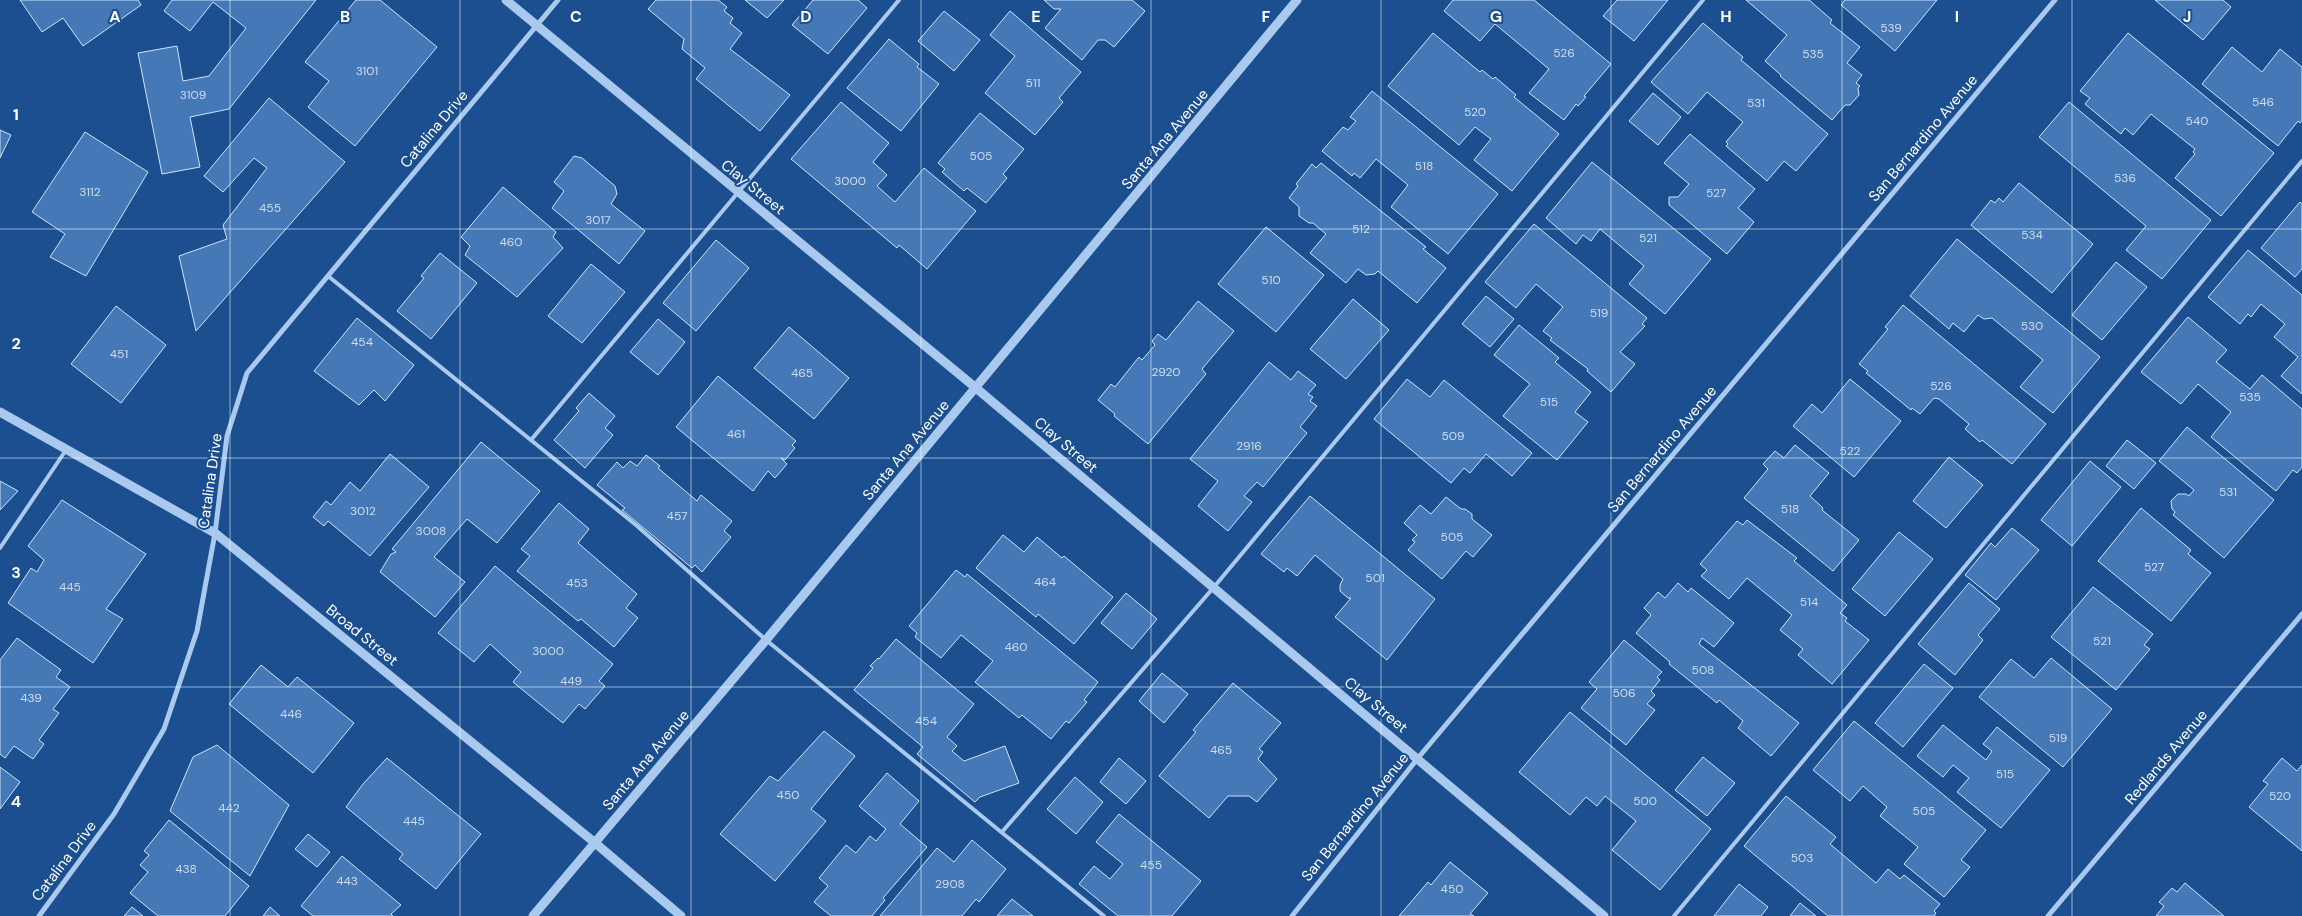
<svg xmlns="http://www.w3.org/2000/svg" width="2302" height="916" font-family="'DM Sans',sans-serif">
  <rect width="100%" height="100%" fill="#1b4f8f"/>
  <g fill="#4478b7" stroke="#cfe3fa">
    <path d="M20,0h118l3,5 -58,41 -20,-28 -21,14z"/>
    <path d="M172,0h144l-87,109 -39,8 10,50 -38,7 -24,-121 39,-7 6,35 26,-5 37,-48 -33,-26 -23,29 -26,-20z"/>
    <path d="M356,0h24l57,47 -82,99 -47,-39 21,-26 -24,-19z"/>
    <path d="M656,0h62l9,7 -3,4 9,7 -3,5 12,10 -12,16 60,46 -30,36 -64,-52 9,-11 -23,-19 2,-10 -36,-30z"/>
    <path d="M745,0h39l-17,18z"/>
    <path d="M813,0h45l9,8 -39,46 -36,-29z"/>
    <path d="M1044,0h88l13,11 -31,36 -9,-7h-7l-16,20 -37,-32 16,-19h-7z"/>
    <path d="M1453,0h81l77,64 -27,32 2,1 -8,9 -2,-2 -12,16 -35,-27 20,-24 -54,-45 -15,17 -36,-30z"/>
    <path d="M1617,0h51l-34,41 -31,-25z"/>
    <path d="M1746,0h63l23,20 -2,3 30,24 -13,16 15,12 -6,8 4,3 -2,2 1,7 -9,10h-5l-13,15 -52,-44 1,-1 -16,-14 22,-26z"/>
    <path d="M1845,0h92l-42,51 -54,-46z"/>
    <path d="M2155,0h68l8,7 -28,33z"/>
    <path d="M944,11l36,29 -26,31 -36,-30z"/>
    <path d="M1010,11l71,61 -22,26 4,4 -28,33 -50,-42 30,-37 -25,-21z"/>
    <path d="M1703,23l40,34 -2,3 87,74 -32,37 -12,-10 -17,20 -41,-35 2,-2 -2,-2 17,-20 -36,-30 -19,22 -37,-32z"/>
    <path d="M1433,33l47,39 2,-2 11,9 2,-2 21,18 -2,2 45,37 -47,57 -38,-31 17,-21 -16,-12 -16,18 -71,-59z"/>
    <path d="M2128,33l146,120 -53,63 -46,-38 20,-24 -2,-2 2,-3 -44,-35 -18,21 -8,-7 -4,6 -36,-30 5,-6 -10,-7z"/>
    <path d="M889,39l30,25 -2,3 22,17 -38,47 -54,-43z"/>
    <path d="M2232,47l30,25 18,-23 22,18v53l-2,3 -2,-2 -20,25 -76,-62z"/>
    <path d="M1372,91l126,103 -50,60 -57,-47 17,-22 -32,-26 -16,19 -6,-5 -2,3 -30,-25 21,-24 5,3 8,-9 -6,-4z"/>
    <path d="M1653,93l28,24 -23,28 -29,-24z"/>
    <path d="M269,98l76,64 -149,169 -17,-75 48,-17 -4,-14 44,-57 -13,-10 -31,34 -19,-16z"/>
    <path d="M841,102l48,41 -16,19 14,13 -10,11 18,16 29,-34 52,43 -49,58 -28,-24 -2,3 -106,-89z"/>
    <path d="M2069,102l142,118 -49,59 -36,-29 20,-24 -107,-89z"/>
    <path d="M980,113l44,36 -21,25 4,4 -21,25 -19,-15 -3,3 -22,-19 3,-3 -7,-6z"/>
    <path d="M0,130l11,5 -11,23z"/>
    <path d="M85,132l63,40 -62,104 -36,-19 15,-23 -33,-22z"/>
    <path d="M1690,134l65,55 -17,19 16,14 -27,32 -58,-49v-8h9l11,-13 -25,-21z"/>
    <path d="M574,156l8,2 33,28 2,8 -6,10 34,27 -26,33 -67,-56 12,-17 -10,-9z"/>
    <path d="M1592,162l119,97 -46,55 -36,-30 15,-18 -44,-37 -9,12 -8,-6 -7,9 -30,-26z"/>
    <path d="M1321,163l105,84 -3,2 23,19 -29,35 -39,-32 -3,3 -9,1 -8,-6 -12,14 -36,-30 16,-19 -13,-11h-4l-10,-7v-9l-10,-9 9,-12 -2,-2 16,-20 4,4z"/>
    <path d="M2019,183l74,61 -41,49 -81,-68 20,-25 4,3 4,-5 4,4z"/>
    <path d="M503,187l53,45 -3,5 10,11 -46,49 -52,-42 5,-9 -9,-9z"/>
    <path d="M2300,202l2,2v65l-7,8 -34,-29z"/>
    <path d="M1534,224l113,94 -5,6 3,2 -25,26 15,12 -24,28 -24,-21 1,-2 -38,-29 2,-2 -9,-7 20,-24 -27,-23 -20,24 -31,-26z"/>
    <path d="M1266,227l58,48 -48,57 -58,-48z"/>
    <path d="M1957,239l143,118 -47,56 -33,-26 23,-27 -51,-42 -8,1 -6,-4 -14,17 -11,-9 -4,6 -39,-33z"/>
    <path d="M716,240l33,28 -53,63 -33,-28z"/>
    <path d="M2248,250l54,45v99l-21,-18 17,-19 -24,-20 11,-13 -24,-20 -10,13 -3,-3 -8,10 -32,-27z"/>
    <path d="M440,253l37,30 -46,56 -34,-28 27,-33 -3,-2z"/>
    <path d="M2116,262l31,25 -45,53 -30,-25z"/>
    <path d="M591,264l34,28 -43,51 -34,-27z"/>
    <path d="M1486,296l28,23 -24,28 -28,-23z"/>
    <path d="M1353,299l36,31 -43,49 -36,-30z"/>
    <path d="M1198,301l36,30 -32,38 4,5 -58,70 -34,-28 1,-2 -17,-14 13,-16 4,3 24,-30 3,3 13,-15 -3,-4 6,-7 8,6z"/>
    <path d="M1903,305l143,119 -34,40 -30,-24 -2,2 -15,-13 4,-5 -30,-25 -5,-1 -14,16 -8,-6 -1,2 -45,-37 2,-2 -9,-7 29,-35 -3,-2z"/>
    <path d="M116,306l50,39 -45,58 -50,-39z"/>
    <path d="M2188,317l39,33 -11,12 34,27 12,-14 40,34v58l-5,6 -4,-3 -17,21 -65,-54 20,-25 -33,-28 -17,20 -40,-32z"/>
    <path d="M357,318l57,47 -29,36 -11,-11 -15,15 -45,-34z"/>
    <path d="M658,319l27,23 -27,33 -28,-23z"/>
    <path d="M1519,325l40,33 -4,4 36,30 -16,20 13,10 -31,38 -54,-44 27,-32 -36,-29z"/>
    <path d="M789,327l60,51 -35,41 -60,-51z"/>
    <path d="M1269,362l22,18 7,-9 18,14 -8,9 5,3 -3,4 7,5 -17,21 7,6 -44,54 -6,-5 -13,14 8,6 -24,29 -30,-25 20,-25 -28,-22z"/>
    <path d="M718,376l78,65 -4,4 3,3 -10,12 -4,-2 6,6 -12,14 -7,-7 -15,20 -77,-64z"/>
    <path d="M1407,379l23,18 14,-17 88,73 -20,23 -26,-22 -16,19 -6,-5 -13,15 -77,-64z"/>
    <path d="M1850,379l51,42 -47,56 -61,-51 19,-22 10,9z"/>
    <path d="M589,393l26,23 -10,12 8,7 -28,33 -31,-28 25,-29 -3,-3z"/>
    <path d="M2187,427l87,73 -50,58 -51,-43 2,-3 -3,-3 -1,-8 7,-7h8l3,2 5,-6 -35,-29z"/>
    <path d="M2127,440l29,23 -22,26 -28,-23z"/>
    <path d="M481,442l59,49 -43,52 -30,-24 -33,38 31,25 -30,35 -55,-45 11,-18 5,-2 -4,-3z"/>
    <path d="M1795,445l34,28 -19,23 13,12 -1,2 37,30 -26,31 -89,-73 24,-29 -5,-5 12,-13 9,7z"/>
    <path d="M390,454l39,33 -59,69 -42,-35 -4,5 -11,-9 13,-16 5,4 19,-23 10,9z"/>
    <path d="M646,455l14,11 -2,2 39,33 4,-6 31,26 -8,10 7,6 -29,35 -7,-7 -3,3 -70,-58 3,-2 -28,-23 20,-23 6,6 7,-7 7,5z"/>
    <path d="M1949,457l34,28 -37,43 -33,-27z"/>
    <path d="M2090,461l31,26 -49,59 -31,-26z"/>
    <path d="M0,481l18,10 -18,19z"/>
    <path d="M1310,496l125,103 -48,61 -52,-43 16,-19h-3l-8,-7v-6l3,-6 -28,-24 -18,21 -10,-8 -3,4 -23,-18z"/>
    <path d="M1446,497l15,12h4l7,5v5l20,16 -19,22 -7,-6 -24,28 -34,-29 7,-8 -3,-2 5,-5 -13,-12 16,-18 11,9z"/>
    <path d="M62,500l84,54 -40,55 17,10 -30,44 -85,-60 23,-35 6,4 7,-12 -16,-14z"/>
    <path d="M559,503l30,26 -11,14 59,51 -11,14 12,10 -24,29 -33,-28 -3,2 -61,-50 13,-15 -9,-7z"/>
    <path d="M2141,508l50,42 -3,4 23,19 -40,48 -73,-60z"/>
    <path d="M1747,520l50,38 -3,3 53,44 -7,8 7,5 -2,3 24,19 -37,44 -34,-29 5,-6 -23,-19 12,-15 -45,-37 -18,21 -28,-23 6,-6 -7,-6 37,-43 6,4z"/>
    <path d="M2012,528l27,22 -43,50 -31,-25 26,-32 4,4z"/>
    <path d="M1899,532l34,27 -48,57 -33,-27z"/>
    <path d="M1003,535l21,17 13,-15 25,21 2,-2 49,41 -39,47 -36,-30 -2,3 -60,-49z"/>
    <path d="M495,566l118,98 -14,17 6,5 -20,23 -6,-5 -16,19 -50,-41 8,-10 -31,-28 -16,18 -36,-29z"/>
    <path d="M956,570l9,7 2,-3 131,108 -14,18 3,2 -18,21 -3,-2 -15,18 -29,-24 -3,3 -44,-36 18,-21 -32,-26 -20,23 -26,-21 2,-4 -8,-7z"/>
    <path d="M1678,583l10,9 3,-4 43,35 -20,24 -12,-9 -3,6 100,79 -28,33 -33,-28 5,-7 -24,-21 -2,3 -48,-39 1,-2 -34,-29 15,-18 -7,-7 14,-16 7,6z"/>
    <path d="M1969,583l31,26 -22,26 5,5 -28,35 -37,-31z"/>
    <path d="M2093,587l60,47 -9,11 6,4 -34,41 -65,-53z"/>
    <path d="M1126,593l31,26 -25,30 -31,-26z"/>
    <path d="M17,638l44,32 -5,7 14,10 -17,22 6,4 -20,27 5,4 -11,15 -19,-13 -9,12 -5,-4v-94z"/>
    <path d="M896,639l78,65 -27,33 10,9 -5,5 12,10 41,-15 14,37 -39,14 -5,5 -58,-48 6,-7 -69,-57 19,-22 -3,-2 8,-8 1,1z"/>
    <path d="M1624,640l38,32 -5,5 3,3 -9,11 4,4 -8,9 8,6 -29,35 -45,-37 16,-19 -8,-7z"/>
    <path d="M2051,658l61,51 -49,58 -84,-70 32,-38 23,19z"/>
    <path d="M1924,664l29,24 -50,59 -28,-24z"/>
    <path d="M261,665l27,22 9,-10 57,46 -41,50 -84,-69z"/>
    <path d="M1162,673l26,21 -24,29 -25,-22z"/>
    <path d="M1233,683l48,40 -22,26 4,3 -5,7 19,20 -20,23 -8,-6h-21l-19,22 -50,-42 37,-44 -3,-2z"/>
    <path d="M1570,712l141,117 -51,61 -48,-40 24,-29 -31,-25 -8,10 -11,-9 -16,18 -51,-43z"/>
    <path d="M1854,721l132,109 -25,30 9,7 -26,30 -40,-33 14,-17 -38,-31 7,-9 -24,-21 -13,15 -37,-31z"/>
    <path d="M1943,725l43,35 6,-9 -9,-7 14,-17 53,43 -49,58 -44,-36 12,-14 -16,-13 -10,12 -26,-21z"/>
    <path d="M824,731l31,25 -44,53 15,12 -51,60 -55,-47 50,-58 8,5z"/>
    <path d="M217,745l72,60 -39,71 -80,-65 23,-54z"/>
    <path d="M1703,757l32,26 -28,33 -32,-26z"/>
    <path d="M387,758l94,76 -45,55 -37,-30 4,-5 -57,-47 17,-23z"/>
    <path d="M1119,758l27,23 -20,23 -26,-22z"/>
    <path d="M2282,758l15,13 5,-6v86l-53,-44 19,-23 -5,-3z"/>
    <path d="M0,767l20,15 -20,27z"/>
    <path d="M887,773l32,28 -19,23 27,23 -44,51 2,2 -13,16h-41l-17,-14 14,-16 -9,-8 27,-33 10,8 14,-17 6,5 10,-12 -27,-23z"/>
    <path d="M1075,777l28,25 -27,32 -29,-25z"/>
    <path d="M1786,796l50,41 -6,7 46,39 12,-14 12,10 4,-4 36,29 -6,7 2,2 -2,3h-106l-84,-70z"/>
    <path d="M1119,814l82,67 -29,35h-54l-39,-32 15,-18 16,13 13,-15 -27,-22z"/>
    <path d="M169,820l80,66 -24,30h-67l-28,-23 18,-21 -8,-7 9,-10 -5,-4z"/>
    <path d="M308,834l22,18 -13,15 -22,-18z"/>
    <path d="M972,840l34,29 -27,33 -3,-3 -14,17h-82l57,-68 17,14z"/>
    <path d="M342,856l59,49 -10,9 2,2h-80l-12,-10z"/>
    <path d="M1450,862l38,31 -18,21 4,2h-75l29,-34 3,3z"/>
    <path d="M2185,883l39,33h-68l8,-10 -5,-4 13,-14 5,4z"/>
    <path d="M1739,884l29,23 -7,9h-47z"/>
    <path d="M1012,899l21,17h-36z"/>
    <path d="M1800,903l16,13h-26z"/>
    <path d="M132,907l11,9h-19z"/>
    <path d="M270,907l10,9h-17z"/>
  </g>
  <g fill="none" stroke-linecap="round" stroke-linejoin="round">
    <g stroke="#a9c9ee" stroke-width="4">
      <path d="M328,276l308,249 130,115 338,276"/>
      <path d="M531,440l368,-440"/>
      <path d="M0,548l66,-98"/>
      <path d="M1002,832l212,-245 489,-587"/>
      <path d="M1674,916l628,-755"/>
    </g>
    <g stroke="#a9c9ee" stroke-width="5">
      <path d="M39,916l75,-102 50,-85 33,-98 18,-98 12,-97 20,-63 311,-373"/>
      <path d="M1292,916l126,-158 637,-758"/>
      <path d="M2048,916l254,-302"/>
    </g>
    <g stroke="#a9c9ee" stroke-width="9">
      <path d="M506,0l470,388 628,528"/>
      <path d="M0,412l215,121 379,309 87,74"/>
      <path d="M533,916l233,-276 531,-640"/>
    </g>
  </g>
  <path fill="none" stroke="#fff" stroke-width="1" stroke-opacity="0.55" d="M230,0v916M460,0v916M691,0v916M921,0v916M1151,0v916M1381,0v916M1611,0v916M1842,0v916M2072,0v916M0,229h2302M0,458h2302M0,687h2302"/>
  <g text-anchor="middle" stroke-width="4" stroke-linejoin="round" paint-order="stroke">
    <g font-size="12" fill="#d0dded">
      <text x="1891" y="32">539</text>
      <text x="1564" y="57">526</text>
      <text x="1813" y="58">535</text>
      <text x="367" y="75">3101</text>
      <text x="1033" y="87">511</text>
      <text x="193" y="99">3109</text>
      <text x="2263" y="106">546</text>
      <text x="1756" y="107">531</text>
      <text x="1475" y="116">520</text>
      <text x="2197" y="125">540</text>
      <text x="981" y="160">505</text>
      <text x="1424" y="170">518</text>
      <text x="2125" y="182">536</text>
      <text x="850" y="185">3000</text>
      <text x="90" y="196">3112</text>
      <text x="1716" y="197">527</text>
      <text x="270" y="212">455</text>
      <text x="598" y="224">3017</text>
      <text x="1361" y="233">512</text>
      <text x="2032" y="239">534</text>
      <text x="1648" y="242">521</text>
      <text x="511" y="246">460</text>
      <text x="1271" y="284">510</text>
      <text x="1599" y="317">519</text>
      <text x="2032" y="330">530</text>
      <text x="362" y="346">454</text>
      <text x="119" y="358">451</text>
      <text x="1166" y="376">2920</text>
      <text x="802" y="377">465</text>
      <text x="1941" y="390">526</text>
      <text x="2250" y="401">535</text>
      <text x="1549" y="406">515</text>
      <text x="736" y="438">461</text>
      <text x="1453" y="440">509</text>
      <text x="1249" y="450">2916</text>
      <text x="1850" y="455">522</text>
      <text x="2228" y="496">531</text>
      <text x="1790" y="513">518</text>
      <text x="363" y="515">3012</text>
      <text x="677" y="520">457</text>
      <text x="431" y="535">3008</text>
      <text x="1452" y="541">505</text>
      <text x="2154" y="571">527</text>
      <text x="1375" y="582">501</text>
      <text x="1045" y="586">464</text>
      <text x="577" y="587">453</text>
      <text x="70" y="591">445</text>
      <text x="1809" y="606">514</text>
      <text x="2102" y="645">521</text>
      <text x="1016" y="651">460</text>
      <text x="548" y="655">3000</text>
      <text x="1703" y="674">508</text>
      <text x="571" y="685">449</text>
      <text x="1624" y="697">506</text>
      <text x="31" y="702">439</text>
      <text x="291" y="718">446</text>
      <text x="926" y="725">454</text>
      <text x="2058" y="742">519</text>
      <text x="1221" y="754">465</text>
      <text x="2005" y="778">515</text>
      <text x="788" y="799">450</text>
      <text x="2280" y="800">520</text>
      <text x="1645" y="805">500</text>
      <text x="229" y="812">442</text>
      <text x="1924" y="815">505</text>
      <text x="414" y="825">445</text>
      <text x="1802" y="862">503</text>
      <text x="1151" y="869">455</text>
      <text x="186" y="873">438</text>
      <text x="347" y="885">443</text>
      <text x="950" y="888">2908</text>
      <text x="1452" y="893">450</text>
    </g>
    <g font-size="15" fill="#fff" stroke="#1b4f8f">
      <text transform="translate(434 129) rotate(-50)" y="5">Catalina Drive</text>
      <text transform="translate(1923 138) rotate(-50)" y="5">San Bernardino Avenue</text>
      <text transform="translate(1165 139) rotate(-50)" y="5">Santa Ana Avenue</text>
      <text transform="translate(753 187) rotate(39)" y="5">Clay Street</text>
      <text transform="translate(1066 445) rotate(40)" y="5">Clay Street</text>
      <text transform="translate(1662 449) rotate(-50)" y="5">San Bernardino Avenue</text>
      <text transform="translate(906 450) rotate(-50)" y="5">Santa Ana Avenue</text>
      <text transform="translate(210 481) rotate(-82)" y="5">Catalina Drive</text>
      <text transform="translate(362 635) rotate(39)" y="5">Broad Street</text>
      <text transform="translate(1376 705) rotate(40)" y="5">Clay Street</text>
      <text transform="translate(2166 757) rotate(-50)" y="5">Redlands Avenue</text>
      <text transform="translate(646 760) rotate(-50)" y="5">Santa Ana Avenue</text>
      <text transform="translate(1355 817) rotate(-51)" y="5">San Bernardino Avenue</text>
      <text transform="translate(64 861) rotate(-53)" y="5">Catalina Drive</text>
    </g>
  </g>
  <g font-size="16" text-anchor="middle" font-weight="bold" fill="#fff" stroke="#1b4f8f" stroke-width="4" stroke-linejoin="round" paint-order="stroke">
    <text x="115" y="22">A</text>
    <text x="345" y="22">B</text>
    <text x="576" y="22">C</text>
    <text x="806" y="22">D</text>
    <text x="1036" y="22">E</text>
    <text x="1266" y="22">F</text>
    <text x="1496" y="22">G</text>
    <text x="1726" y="22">H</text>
    <text x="1957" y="22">I</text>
    <text x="2187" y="22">J</text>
    <text x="16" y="120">1</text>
    <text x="16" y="349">2</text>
    <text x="16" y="578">3</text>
    <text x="16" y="807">4</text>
  </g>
</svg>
